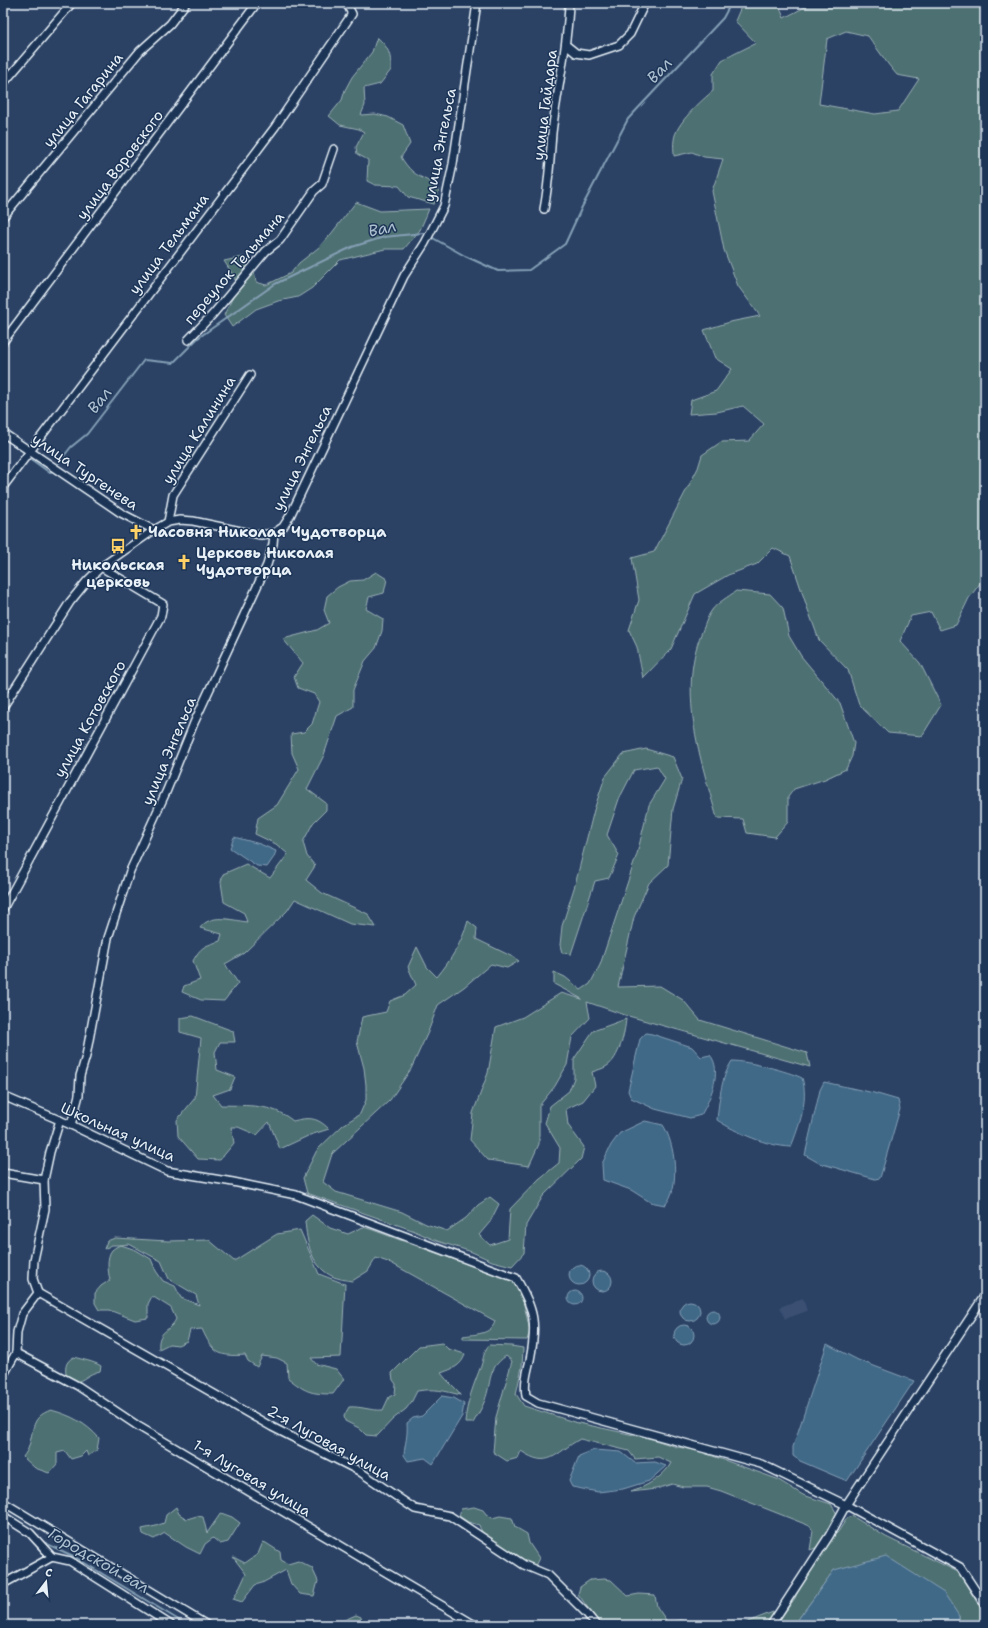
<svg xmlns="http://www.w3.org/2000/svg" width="988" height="1628" font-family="'Shantell Sans',sans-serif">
  <rect width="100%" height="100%" fill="#2b4265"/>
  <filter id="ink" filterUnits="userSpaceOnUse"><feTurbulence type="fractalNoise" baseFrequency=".025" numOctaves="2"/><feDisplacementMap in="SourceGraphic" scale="8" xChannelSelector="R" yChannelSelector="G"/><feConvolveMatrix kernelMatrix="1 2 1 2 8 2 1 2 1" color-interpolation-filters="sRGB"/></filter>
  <g filter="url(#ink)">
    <path fill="#3a4f73" d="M803,1298l4,13 -22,8 -5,-12z"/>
    <g fill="#4e7072" stroke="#9bb0b5" fill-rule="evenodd">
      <path d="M745,3h33l6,15 21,-11h30l15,-4h135v574l-16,21 -13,27 -16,5 -9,-18 -20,4 -11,25 20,22 21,42 -19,31 -34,-3 -29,-28 -11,-35 -29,-30 -12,-33 -17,-51 -17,-8 -16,16 -29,11 -33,19 -24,55 -28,29 -6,-31 -8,-17 10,-30 -7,-42 22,-6 44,-84 4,-13 19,-13 28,-1 15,-17 -21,-18 -26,6 -28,2 2,-14 25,-9 16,-22 -17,-11 -11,-28 26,-8 30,-6 -22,-30 -14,-36 -12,-59 11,-32 -19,-2 -12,-5 -18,4c0,-6 -1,-11 0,-16 1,-16 28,-40 39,-49v-17l9,-14 34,-17 -21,-22 6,-14zM846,31l22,5 20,28 9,11 22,4 -21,32 -23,3 -56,-10 8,-65z"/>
      <path d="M377,37c12,11 14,17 14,33l-11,14 -16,4 1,17 -4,10 14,-1 13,3 15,8 7,19 -9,13c3,5 7,11 12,15 10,8 19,8 26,19l-5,13 -26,-7 -9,-11 -24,-1 -8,-4 1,-21 -11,-6 -1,-7 8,-15 -5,-3 -19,-4 -11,-9 13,-16 3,-10 7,-13 20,-25z"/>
      <path d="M356,202l24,9 49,-2 -9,21 -16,19h-19l-45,11 -28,28 -14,9 -20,4 -22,8 -24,18 -8,-12 9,-18 2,-19 -11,-17 19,-4 9,5 4,20 10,3 25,-12 8,-10 19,-15 13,-14z"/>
      <path d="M376,572l11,7 -3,14 -15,4 -3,12 17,10 -1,12 -6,17 -11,13 -12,29v17l-16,9 -13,39 -17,34 19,14v7l-13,13 -10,19 4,14 8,10 -9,14 16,13 46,21 8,13 -26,-3 -55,-25 -8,12 -43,42 -19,11 13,19 -14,18 -23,-1 -19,-8 2,-6 16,-6 -7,-19c8,-15 12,-15 27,-20l2,-7 -22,-6c11,-15 31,-8 47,-6l-3,-9 -20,-11 -3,-20 2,-8 23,-10 24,14 18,-24 -12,-10 -21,-10 3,-16 19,-13 22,-36 -7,-16 -1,-19 13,-2 8,-8 7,-22 -5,-8 -16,-6 -4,-11 9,-14 -20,-24 34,-9 12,-7 -5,-13 3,-14 11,-9 12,-6 13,-1z"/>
      <path d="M736,591l34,3 13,14 6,28 12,20 39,47 14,40 -2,13 -6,13 -21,10 -31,10 -6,8v25l-13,15 -28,-4 -4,-14 -26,-1c-17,-61 -41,-130 -13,-191 2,-5 4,-12 8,-17 5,-7 16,-13 24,-19z"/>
      <path d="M646,749l27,8 9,22 -9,30 -5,56 -19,18 -15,34 -16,70 42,-1 23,14 17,20 107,33 3,14 -185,-52 -38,-13 3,16 -18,19 -5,28 -12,21 -16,20v38l-10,22 -41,-6 -18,-20 3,-27 15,-40 8,-46 27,-10 38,-24 21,6 -28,-15v-12l11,5 16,13 9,-6 10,-19 37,-111 12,-49 16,-26 -8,-13 -23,4 -15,29 -12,36 12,20 -10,23 -14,3 -24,73 -9,-1 -2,-8 2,-19 13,-41 19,-75 11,-33 18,-23z"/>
      <path d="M468,921l9,7 -1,11 37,18 6,4 -12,7 -16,-4 -27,23 -26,18 -10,27 -17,37 -21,31 -58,54 -9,28 13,10 66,20 24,12 21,7 19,-13 12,-13 12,-8 9,7 -9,18 -11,13 11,10 18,-6 2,-30 29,-30 20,-16 1,-15 -15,-25 5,-17 19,-15 5,-13v-19l19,-28 33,-12c-1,13 -7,40 -19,47 -4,3 -10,4 -15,6l3,14 -12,15 -17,8 2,16 16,22 -3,12 -38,37 -17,29 -2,28 -12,13 -20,-5 -20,-9 -35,-11 -25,-11 -105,-37 -4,-15 14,-28 26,-25 17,-11 6,-14v-15l-2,-17 -7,-26 5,-25 24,-5 4,-11 15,-6 11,-10 -8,-18 9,-20 10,20 10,10c14,-17 25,-35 31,-56z"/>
      <path d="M193,1016l40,15 2,11h-15l-5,10 2,18 18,7 -5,12 -17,6 8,10c27,1 50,-2 72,16 16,-4 24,-4 36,8l-19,6 -30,14 -11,-27 -12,13 -19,-8h-7l3,16 -14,17 -22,-1 -20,-23 -1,-16 18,-22 6,-60 -21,-6v-14z"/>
      <path d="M312,1215l18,13 18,6 15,-7 7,2 149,54 11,48 -3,9 -64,-1v-3c11,-2 29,-1 32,-15l-104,-58 -15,-5 -8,13 -16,10c-6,-1 -13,-2 -18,-4 -23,-10 -27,-34 -29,-56z"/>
      <path d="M300,1230l19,44 26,10 -4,73 -30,1 5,6 20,5 8,10 -11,15c-23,0 -27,-2 -45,-16l-1,-15 -10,-5 -15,-2 -5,11 -9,-6 -3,-6c-27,2 -32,-2 -43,-26l-12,1 -3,11 -9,4 -9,-1 -10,5c-2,-19 11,-17 17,-30l-5,-11 -19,-12 -4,8v14l-13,2 -26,-10h-10l-4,-7v-10l6,-7 9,-6c-2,-8 -4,-23 2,-30 2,-2 6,-4 8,-5h-8l-8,4 3,-8 8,-3 53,3 41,-1 25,21 43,-27zM129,1244l32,17 8,18 27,16 3,10 -18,-7 -6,-12 -12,-5 -7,-10 -5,-12 -15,-9 -15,-5z"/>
      <path d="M3,1247l2,12 -2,24z"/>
      <path d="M442,1343l6,6 17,5c-3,12 -13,15 -24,19 6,9 14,13 20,22 -17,-4 -26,-7 -44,-4l-5,10 -6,8 -13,10 -16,17 -11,-1 -7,-7 -14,-7 -1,-5 5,-9c12,-1 22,4 34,3l6,-13 6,-3 1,-10 -3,-4 -1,-7 27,-27z"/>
      <path d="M489,1345l22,1 12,2 -1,19 -6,27 8,12 50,16 78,17 25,8 19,3 81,29 26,16 28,9 6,10 -16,32 -11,4 3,-19 -3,-5 -89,-35 -14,-4h-24l-11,-3 -16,5 -25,3c14,-5 33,-15 40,-29l-13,-6 -23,2 -6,-8 -49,-12c-25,14 -31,31 -59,12l-3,7 -11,3 -14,-9 3,-35 16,-56 -6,-5c-19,13 -14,25 -21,44 -3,8 -8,16 -12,23h-8c1,-19 9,-39 16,-57 3,-8 2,-14 8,-21z"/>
      <path d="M74,1357c9,3 19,4 27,9l-1,5c-12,3 -13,7 -23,11l-11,-7c-1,-9 0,-14 8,-18z"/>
      <path d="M51,1410c19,5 35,13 48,28l-2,12 -9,6 -2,-5 -5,5 -10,3 -6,-8 -8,2v11l-8,9 -14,-5 -12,-11c2,-3 5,-7 6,-11 5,-17 2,-29 22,-36z"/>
      <path d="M176,1507l3,7 8,5 10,-3 6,1 4,16 14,-20 11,4 8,6 -12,19 -8,2 -7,-6 -8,6 -5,10 -14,-7 -21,-14 -11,6 -11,-5 -1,-5 14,-3 8,-3 2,-8z"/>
      <path d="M474,1507l9,3 3,4 6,4 8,-2 12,2 3,9 12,7 2,9 10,15 -4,8c-19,-6 -50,-21 -56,-41l-11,-3 -9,-6 2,-7z"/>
      <path d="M852,1516l34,21 72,35 27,43v10h-26v-9l-125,-46 -40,55h-18l19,-27 6,-14 28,-44 9,-8 9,-14z"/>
      <path d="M263,1542l3,1 14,9 1,8 7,4 10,-3 14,7 6,13 -4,15 -14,-2 -9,-10 -5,-14 -24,13 -7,2 -13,17 -9,-3 7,-12 6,-13 -13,-17 12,6 13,-9z"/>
      <path d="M604,1579l7,1 17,16 11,-2 16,1 2,12 11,16 13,-3 12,3v2h-93l-22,-31 2,-7 10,-7z"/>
      <path d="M778,1610l-10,15h-28z"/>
      <path d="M356,1615l5,2 1,8h-23l3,-4z"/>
    </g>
    <g fill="#416988" stroke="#849fb5">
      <path d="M234,837l26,7 16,7 -2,6 -7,10 -10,-1 -27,-18z"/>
      <path d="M646,1033l6,1 40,13 9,10 9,-2c13,15 0,45 -9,60l-11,3 -35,-9 -24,-11 -3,-7 12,-52z"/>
      <path d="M732,1061c15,0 56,10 70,17 7,22 -3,48 -11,69 -24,-1 -54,-14 -74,-27 2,-19 4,-43 15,-59z"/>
      <path d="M824,1082l50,11 24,7 2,9 -20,69 -5,1 -56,-16 -14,-8 15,-65z"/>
      <path d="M645,1121l18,4c12,18 18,63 2,80l-15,-3 -19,-12 -28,-10 -1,-16 9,-19 9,-12z"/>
      <circle cx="579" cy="1275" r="10"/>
      <circle cx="602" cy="1281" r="10"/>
      <circle cx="575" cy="1298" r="7"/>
      <circle cx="690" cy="1311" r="10"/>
      <circle cx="713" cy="1317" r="7"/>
      <circle cx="684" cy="1335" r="10"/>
      <path d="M827,1344l31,16 56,21 -67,100 -47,-20 -7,-5v-9z"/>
      <path d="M442,1396l12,2 10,6 -2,12 -29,48 -8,-6 -17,3 -4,-6c1,-13 4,-18 3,-32l6,-5 9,-2z"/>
      <path d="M594,1450l27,2 14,11 20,-1 11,4 -17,15 -26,8 -25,3 -26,-5 -3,-6 10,-25z"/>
      <path d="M886,1556l58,37 15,23v9h-165l40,-55z"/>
    </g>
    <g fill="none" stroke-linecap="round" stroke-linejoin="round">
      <g stroke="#849fb5" stroke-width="2">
        <path d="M431,237l34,19 33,15 31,-1 36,-26 17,-37 46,-88 95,-101 8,-15"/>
        <path d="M28,457l22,16 3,-4"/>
        <path d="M56,466l15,-19 16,-13 57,-74 29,3 25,-25 77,-54 77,-37 32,-10 39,-4 4,2"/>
        <path d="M3,1510l20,15"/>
        <path d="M43,1542l30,14 114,69"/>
      </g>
      <defs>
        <g id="minor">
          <path d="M566,45l10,8 13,2 30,-10 11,-11 15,-31"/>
          <path d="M3,84l69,-81"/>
          <path d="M544,209c5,-25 6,-50 8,-76 5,-43 16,-86 17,-130"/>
          <path d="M3,217l137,-166 30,-27 16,-21"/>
          <path d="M188,340l25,-26 53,-63 14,-11 34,-49 8,-7 12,-35"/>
          <path d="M3,342l254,-339"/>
          <path d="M3,433l118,80 33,17"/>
          <path d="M3,487l272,-360 77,-113 -4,-8 -4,-3"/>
          <path d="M168,522l5,-27 77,-120"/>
          <path d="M3,707l67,-105 17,-21 14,-14 53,-37 14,-8 12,-2 13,1 68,14 13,-2 9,-6 7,-11 114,-240 21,-33 19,-37 9,-42 24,-161"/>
          <path d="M3,909l158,-293 2,-12 -62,-37"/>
          <path d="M3,1096l68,29 96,46 66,11 63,13 220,83c19,32 21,46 14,82 -3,12 -6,23 -4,36l12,7 223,61 85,41 114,62 25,38"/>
          <path d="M71,1125l8,-30 1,-19 6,-20 22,-118 22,-67 37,-81 27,-67 73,-158 6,-21 1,-11"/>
          <path d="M3,1173l41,7"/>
          <path d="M38,1293l234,134 87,44 56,38 35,7 74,49 24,10 39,39 9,11"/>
          <path d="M16,1353l62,33 60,40 337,199"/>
          <path d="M3,1376l13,-23 1,-21 5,-18 16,-21 -5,-14 1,-19 11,-51 -1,-29 6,-28 10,-32"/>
          <path d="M3,1502l204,123"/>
          <path d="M3,1516l27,17 22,24 18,4 101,64"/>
          <path d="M3,1584l49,-27"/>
          <path d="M771,1625l58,-89 17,-31 139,-210"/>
        </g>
      </defs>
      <use href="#minor" stroke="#e8f1f8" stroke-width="10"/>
      <use href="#minor" stroke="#1d3557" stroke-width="7"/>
    </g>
  </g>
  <defs>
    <symbol id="church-bare" viewBox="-9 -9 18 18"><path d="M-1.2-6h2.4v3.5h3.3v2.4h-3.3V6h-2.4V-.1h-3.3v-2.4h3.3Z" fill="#ffd166" stroke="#1d3557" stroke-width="2.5" paint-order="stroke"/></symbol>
    <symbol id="bus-bare" viewBox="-9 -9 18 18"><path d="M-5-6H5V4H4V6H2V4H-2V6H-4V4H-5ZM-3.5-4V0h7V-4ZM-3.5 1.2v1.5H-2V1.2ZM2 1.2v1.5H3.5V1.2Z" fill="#ffd166" stroke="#1d3557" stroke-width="2.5" paint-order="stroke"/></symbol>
  </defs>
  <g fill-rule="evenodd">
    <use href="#church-bare" x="125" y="521" width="22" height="22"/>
    <use href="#bus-bare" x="107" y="535" width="22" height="22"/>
    <use href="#church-bare" x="173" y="551" width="22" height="22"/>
  </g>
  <g text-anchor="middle" stroke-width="3" stroke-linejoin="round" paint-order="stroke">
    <g font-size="15" fill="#e8f1f8" stroke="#1d3557">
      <text transform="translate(83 100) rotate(-51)" y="5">улица Гагарина</text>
      <text transform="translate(545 105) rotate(-83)" y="5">улица Гайдара</text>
      <text transform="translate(440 145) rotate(-79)" y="5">улица Энгельса</text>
      <text transform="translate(120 165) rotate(-53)" y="5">улица Воровского</text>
      <text transform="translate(169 244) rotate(-53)" y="5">улица Тельмана</text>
      <text transform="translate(234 268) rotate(-49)" y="5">переулок Тельмана</text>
      <text transform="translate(199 430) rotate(-58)" y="5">улица Калинина</text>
      <text transform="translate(302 458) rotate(-64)" y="5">улица Энгельса</text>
      <text transform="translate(85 472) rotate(34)" y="5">улица Тургенева</text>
      <text transform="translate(90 719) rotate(-61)" y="5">улица Котовского</text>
      <text transform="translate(169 751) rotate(-67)" y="5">улица Энгельса</text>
      <text transform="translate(118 1132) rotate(24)" y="5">Школьная улица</text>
      <text transform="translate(329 1443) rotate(29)" y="5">2-я Луговая улица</text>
      <text transform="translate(252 1478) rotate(31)" y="5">1-я Луговая улица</text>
    </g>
    <g font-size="15" font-weight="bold" fill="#e8f1f8" stroke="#1d3557" text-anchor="start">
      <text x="148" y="537">Часовня Николая Чудотворца</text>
      <text x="196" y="558">Церковь Николая<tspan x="196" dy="17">Чудотворца</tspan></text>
      <text x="118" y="570" text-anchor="middle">Никольская<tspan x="118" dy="17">церковь</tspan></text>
    </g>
    <g font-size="16" font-style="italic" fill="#aec1d1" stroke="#1d3557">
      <text transform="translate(659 70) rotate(-47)" y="6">Вал</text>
      <text transform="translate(382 228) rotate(-12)" y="6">Вал</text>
      <text transform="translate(99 400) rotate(-52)" y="6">Вал</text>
      <text transform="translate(99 1560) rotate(30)" y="6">Городской вал</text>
    </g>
  </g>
  <rect width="988" height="1628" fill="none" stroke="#1d3557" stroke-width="16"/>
  <rect x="8" y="8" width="972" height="1612" fill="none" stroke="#e8f1f8" stroke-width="1.5" filter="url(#ink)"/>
  <g transform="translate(46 1582) rotate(16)" stroke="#1d3557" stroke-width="3" paint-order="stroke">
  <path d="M0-3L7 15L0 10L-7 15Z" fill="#e8f1f8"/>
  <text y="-6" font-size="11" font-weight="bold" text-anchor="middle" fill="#e8f1f8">С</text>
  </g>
</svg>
